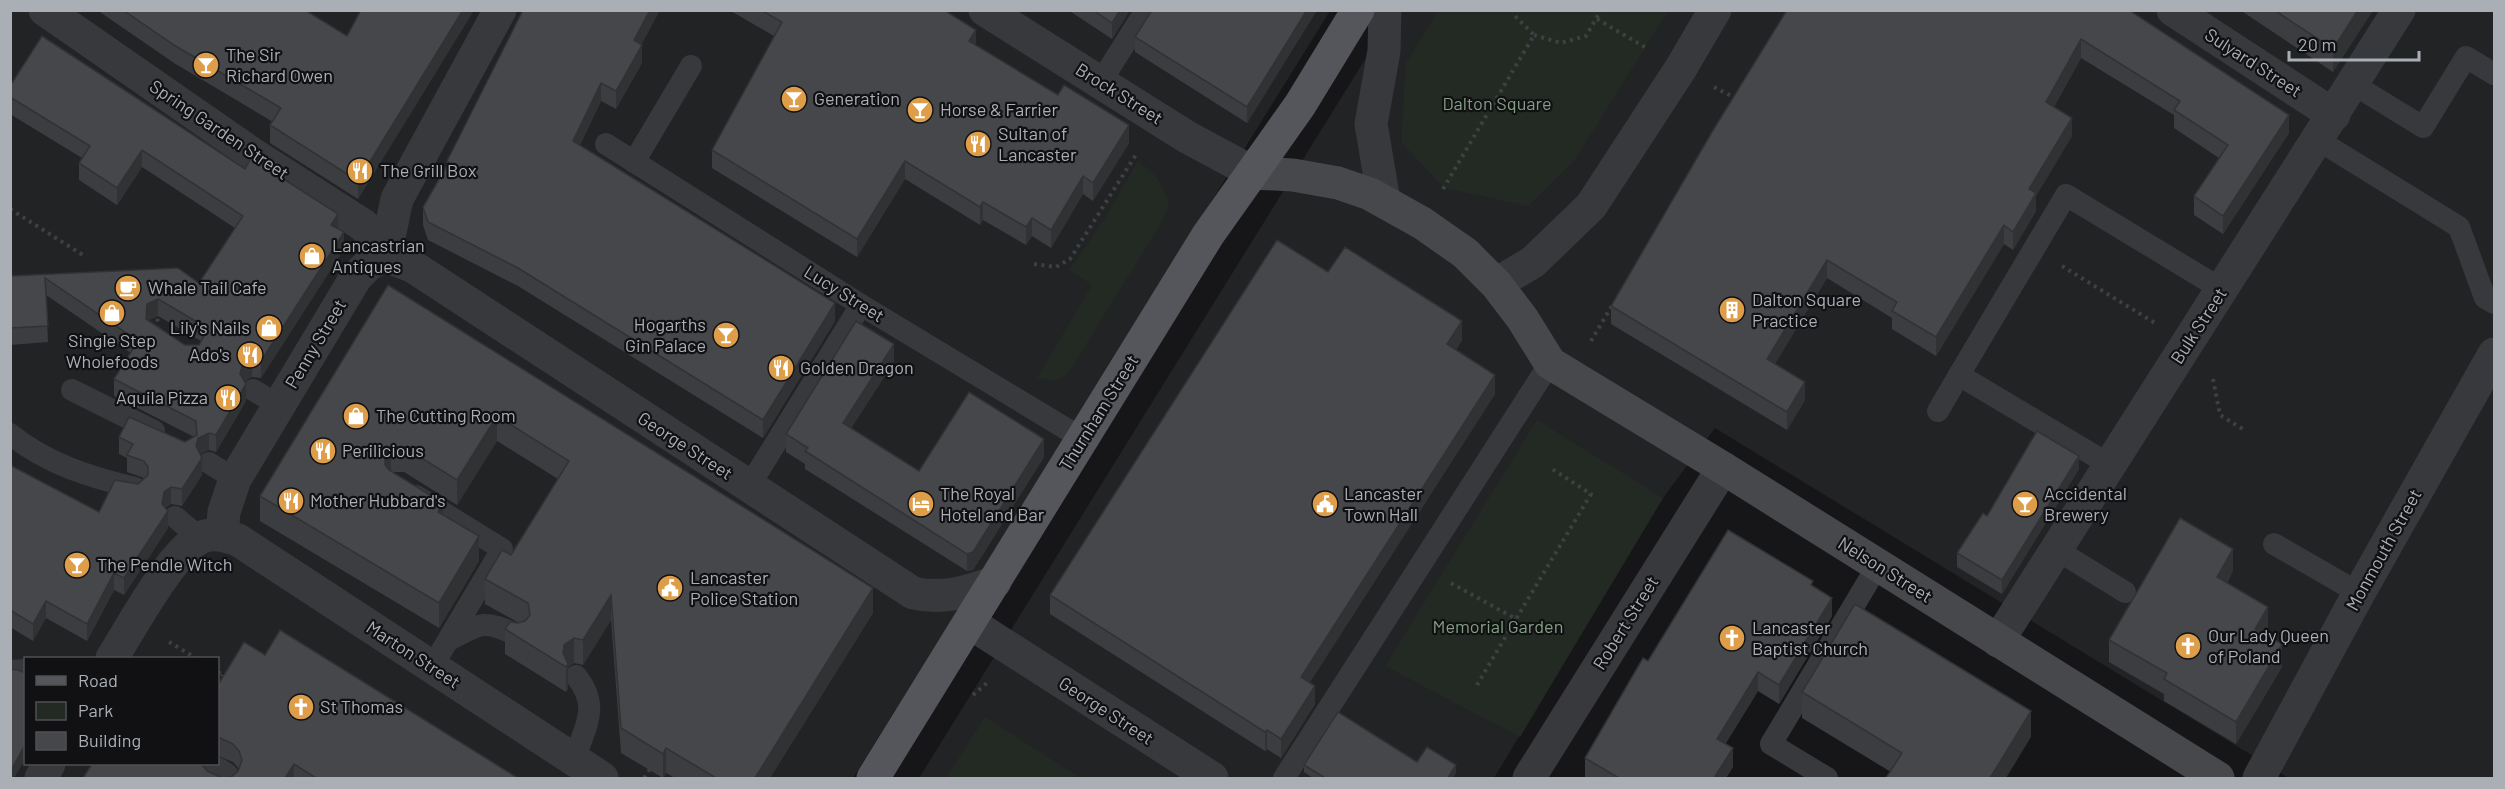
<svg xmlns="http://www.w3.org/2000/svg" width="2505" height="789" font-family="Barlow,sans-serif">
  <rect width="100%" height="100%" fill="#161618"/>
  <g fill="#222325" fill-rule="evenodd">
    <path d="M10,11h1320l-477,767h-842zM26,658h192v106h-192z"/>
    <path d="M1395,11h1099v767h-205l-574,-350 -52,70 -169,280h-575z"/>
  </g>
  <g fill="#232a23">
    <path d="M1438,11v-1l230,1 -94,150 -46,45 -84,-18 -43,-46 5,-79z"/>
    <path d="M1138,161c17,12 25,23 31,43l-6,16 -96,155 -14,6 -16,-3 55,-93 -23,-15 33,-47z"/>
    <path d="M1537,420l126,78 -143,239 -135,-71z"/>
    <path d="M985,717l96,61h-135z"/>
  </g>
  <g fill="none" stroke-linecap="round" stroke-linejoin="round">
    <g stroke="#3e4043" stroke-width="4" stroke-dasharray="3 4.5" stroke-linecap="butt">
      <path d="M1597,19l51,30"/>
      <path d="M1534,35l27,8 25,-7 15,-26"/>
      <path d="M1714,87l23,12"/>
      <path d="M1443,189l91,-154 -19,-19 -1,-6"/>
      <path d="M10,209l76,48"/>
      <path d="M1034,264l22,3 14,-8 67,-106"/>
      <path d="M2062,266l93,57"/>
      <path d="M157,329l1,-18"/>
      <path d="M1591,341l22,-37"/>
      <path d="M2213,379l7,36 26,16"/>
      <path d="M1451,583l65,36 75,-125 -42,-27"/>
      <path d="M169,642l27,16"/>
      <path d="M218,672l9,5"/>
      <path d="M218,683l5,-8"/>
      <path d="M1477,685l39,-66"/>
      <path d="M973,695l14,-12"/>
      <path d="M644,778l8,-12"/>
    </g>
    <g stroke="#38393c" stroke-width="22">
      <path d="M1100,83l46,-73"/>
      <path d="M2353,84l70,43 43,-70 28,17"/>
      <path d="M2318,140l141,87 26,71 9,5"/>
      <path d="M606,144l255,161 222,134"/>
      <path d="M634,162l57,-96"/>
      <path d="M72,390l82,41"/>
      <path d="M253,390l26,15"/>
      <path d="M1938,411l21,-36"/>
      <path d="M10,434c37,30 80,43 125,54"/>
      <path d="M209,463l26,16"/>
      <path d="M2110,465l-151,-90 107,-180 157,95"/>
      <path d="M748,488l113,-183"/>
      <path d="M416,496l86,53 -70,118"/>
      <path d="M175,517l25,21"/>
      <path d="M2274,544l85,49"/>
      <path d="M2057,550l68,42"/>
      <path d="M449,640c32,-17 34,-21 68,-5"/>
      <path d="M10,671l16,-1"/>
      <path d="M574,760c11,-34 27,-53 2,-84"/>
      <path d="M1284,778l266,-415"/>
      <path d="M1827,778l-56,-34 107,-179"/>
    </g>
    <g stroke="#38393c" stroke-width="33">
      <path d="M45,10l209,145 109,70 14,14 8,17"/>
      <path d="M985,10l202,127 67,36"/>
      <path d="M2173,10l161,105"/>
      <path d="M1384,201l-13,-77 13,-73 1,-41"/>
      <path d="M385,256l27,10 501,327c30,7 54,-1 82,-11"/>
      <path d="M385,256l12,-57 103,-189"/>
      <path d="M1496,284l37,-22 58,-56 90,-138 34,-58"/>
      <path d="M222,535l2,-23 11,-33 121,-202 13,-13 16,-8"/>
      <path d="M970,623l242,155"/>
      <path d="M1998,641l401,-631"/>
      <path d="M112,658c18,-28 61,-109 90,-121 12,-5 24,-1 36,3l364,238"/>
      <path d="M217,774l6,4"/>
      <path d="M41,778l8,-14"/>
      <path d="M1529,778l194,-310"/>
      <path d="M2259,778l100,-185 135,-239"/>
    </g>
    <path stroke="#46484c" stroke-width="33" d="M1254,173l39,2 45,8 32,11 52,29 43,30 31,31 26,34 28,45 173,105 495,310"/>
    <path stroke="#54565b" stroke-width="33" d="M873,778l335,-543 92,-130 58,-95"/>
  </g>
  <g fill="#3b3d40" fill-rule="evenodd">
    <path d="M97,10h208l42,26 14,-26h113l-116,189 -88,-56v-18l3,-3 -99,-59z"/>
    <path d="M523,10h137l-19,35 1,18 -26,46 -15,-8 -21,44 255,176 -72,117 -245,-152 -90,-46 -5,-15v-18l24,-42v-4z"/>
    <path d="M729,10h215l32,35 153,98 -36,58 -10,-7 -32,54 -19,-12 -6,9 -43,-25 -3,5 -75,-46 -48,78 -145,-89v-18l62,-114z"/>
    <path d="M1068,10h62l-18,29z"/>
    <path d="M1317,10l-70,113 -112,-71v-15z"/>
    <path d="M2129,10l160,123 -66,101 -29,-19v-19l25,-38 -45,-30v-13l-93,-57 -27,49 18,29 -36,60v15l-23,39 -9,-6 -68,112 -44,-27v-11l-65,-40 -52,86 30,36 -18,30 -176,-106v-18z"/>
    <path d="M2240,10h133l-40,62z"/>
    <path d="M10,86l328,143 6,20 -83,129 -9,-1 -8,4 2,20 -30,51 -7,-2 -9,4 2,21 -20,31 -11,-2 -6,4 3,20 -44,67 -10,-5 -27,51 -41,-23 -13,23 -23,-14v-162l89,47 39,-28 6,-6 -17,-6v-14l-8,-4v-17l66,5 9,-5 -80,-41v-17l17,-26 -85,-58 2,47 -38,3v-69l189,7 36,-55 -93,-61 -25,38 -38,-25v-17l3,-5 -72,-44zM158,316l43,25 -2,4h-14l-36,-25z"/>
    <path d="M1328,272l134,68 -6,10 39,44 -185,288 5,22 -34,54 -14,-9 -2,2 -215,-137v-19z"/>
    <path d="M388,285l485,328 -103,165h-95l-9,-5 -3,5 -42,-25 -10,-133 -28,45 -9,-2 -6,4v22l-2,3 -61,-38v-25l14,-6 -34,-19v-25l26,-24 47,-76 -61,-38 -40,64 -53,-33h-12l51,43 36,46 -40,67 -179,-107v-25z"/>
    <path d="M894,362l-43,66 68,43 125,-14 -71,113 -6,1 -162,-102v-5l-19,-12v-18z"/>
    <path d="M2079,469l-77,125 -45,-27v-14l30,-37z"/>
    <path d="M2233,571l-6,12 41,46 -4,5 18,33 -46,77 -72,-43v-7l-55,-32v-22z"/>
    <path d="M1813,586l19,30 -53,88 -21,-13 -33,53 8,23 -7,11h-138l-3,-1v-19l63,-97z"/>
    <path d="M265,655l253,123h-295l8,-1 7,-6 1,-2 -6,-7 -15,-6v-71z"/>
    <path d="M1802,692l229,45 -140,35 -89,-54z"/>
    <path d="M1417,762l39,11 -3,5h-140l-9,-6v-7z"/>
  </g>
  <g fill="#303234">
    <path d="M463,10h11l-116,189v-18z"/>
    <path d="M650,10h10l-26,48v-18z"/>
    <path d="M1120,10h10l-18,29v-16z"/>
    <path d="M1307,10h10l-70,113v-16z"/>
    <path d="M2358,10h15l-40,62v-23z"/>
    <path d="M976,30v18l-7,-7z"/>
    <path d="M2081,39v19l-35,63v-19z"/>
    <path d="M642,45v18l-26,46v-18z"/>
    <path d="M601,83v18l-28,58v-18z"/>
    <path d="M2289,115v18l-66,101v-18z"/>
    <path d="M2072,118v18l-36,60v15l-23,39v-18l16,-43z"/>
    <path d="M1129,125v18l-36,58v-18z"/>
    <path d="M142,150v17l-25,38v-17z"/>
    <path d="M905,161v18l-48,78v-18z"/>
    <path d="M1083,176v18l-32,54v-18z"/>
    <path d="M983,202v18l-3,5v-18z"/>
    <path d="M338,214v17l-7,-6z"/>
    <path d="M1032,218v18l-6,9v-18z"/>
    <path d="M2004,225v19l-68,112v-19z"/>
    <path d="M344,232v17l-83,129v-17z"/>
    <path d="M1827,260v18l-60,99v-18z"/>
    <path d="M158,299v17l-11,5v-17z"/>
    <path d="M835,303v18l-72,117v-18z"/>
    <path d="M1462,321v19l-15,23v-19z"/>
    <path d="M894,344v18l-51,79v-18z"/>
    <path d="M252,360v17l-10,6 -2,-9 2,-8z"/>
    <path d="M1495,375v19l-194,302v-19z"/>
    <path d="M1805,382v18l-18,30v-18z"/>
    <path d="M246,384v17l-30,51v-17z"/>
    <path d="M497,416v25l-40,64v-25z"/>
    <path d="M209,433v17l-11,5 -2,-9 2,-8z"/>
    <path d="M1044,439v18l-71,113 -6,1v-17z"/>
    <path d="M391,447v25l-6,5v-25z"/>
    <path d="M2079,456v13l-77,125v-14z"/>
    <path d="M202,458v17l-20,31v-17z"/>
    <path d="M171,487v17l-7,5 4,2v17l-44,67v-17l38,-74 2,-12z"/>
    <path d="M443,503v25l-5,-16z"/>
    <path d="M479,536v25l-40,67v-25z"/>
    <path d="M2233,549v22l-16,28v-22z"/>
    <path d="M114,573v17l-27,51v-17z"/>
    <path d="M873,588v25l-103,165h-15z"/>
    <path d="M611,595v25l-28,45v-25z"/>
    <path d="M1832,598v18l-53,88v-19z"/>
    <path d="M46,601v17l-13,23v-17z"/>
    <path d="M2268,607v22l-13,22v-22z"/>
    <path d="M574,638v25l-6,4v22l-2,3v-25l-3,-14 1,-8z"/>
    <path d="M2282,644v23l-46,77v-22z"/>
    <path d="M1758,672v19l-41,67v-19z"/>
    <path d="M1315,686v18l-34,54v-19z"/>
    <path d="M2031,711v26l-25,41h-16z"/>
    <path d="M1267,730v19l-2,2v-19z"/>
    <path d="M26,743v15l-12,20h-4v-6z"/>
    <path d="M666,748v25l-3,5v-24z"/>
    <path d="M1733,748v19l-7,11h-12z"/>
    <path d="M294,764v14h-9z"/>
    <path d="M1456,765v8l-3,5h-5z"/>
  </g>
  <g fill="#45474a" stroke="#303234" stroke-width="1.5" fill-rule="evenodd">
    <path d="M123,10h182l42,26 14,-26h102l-105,171 -88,-56 11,-17 -107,-63z"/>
    <path d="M523,10h127l-16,30 8,5 -26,46 -15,-8 -28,58 262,162 -72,117 -245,-152 -90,-46 -5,-15 26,-45 -2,-1z"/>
    <path d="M761,10h183l32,20 -7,11 89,54 6,-10 65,40 -36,58 -10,-7 -32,54 -19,-12 -6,9 -43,-25 -3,5 -75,-46 -48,78 -145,-89 70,-128z"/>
    <path d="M1093,10h27l-8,13z"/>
    <path d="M1152,10h155l-60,97 -112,-70z"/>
    <path d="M1787,10h342l160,105 -66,101 -29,-20 34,-51 -54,-35 6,-9 -99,-62 -35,63 26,16 -43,71 7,4 -23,39 -9,-7 -68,112 -44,-26 5,-9 -70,-42 -60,99 38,23 -18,30 -176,-106 101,-174z"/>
    <path d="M2274,10h84l-25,39z"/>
    <path d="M42,36l203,133 6,-11 87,56 -7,11 13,7 -83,129 -9,-1 -10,6 -2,8 6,10 -30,51 -7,-2 -11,5 -2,8 6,12 -20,31 -11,-2 -7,5 -2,12 6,7 -44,67 -10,-5 -27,51 -41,-23 -13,23 -23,-14v-145l89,47 16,-32 23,4 10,-9v-8l-4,-6 -17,-6 6,-11 -14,-7 10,-20 56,25 12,-7 -1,-14 -82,-42 24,-38 -93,-63 3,48 -38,2v-52l168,-8 21,15 44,-67 -101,-66 -25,38 -38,-25 11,-17 -80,-49v-11zM158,299l46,27 1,8 -6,11h-14l-39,-26 1,-15z"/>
    <path d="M1277,240l51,32 17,-25 117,74 -15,23 48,31 -194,302 14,9 -34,53 -14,-9 -2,2 -215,-137z"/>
    <path d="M388,285l485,303 -118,190h-39l-50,-30 -3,6 -42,-26 -10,-133 -28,45 -9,-2 -10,7 -1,8 5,11 -2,3 -61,-38 5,-7 8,1 7,-2 5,-6 -2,-12 -43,-24 17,-29 9,5 58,-94 -72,-45 -40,64 -53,-33h-13l-6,5v13l4,5 54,33 -5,9 41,24 -40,67 -179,-107z"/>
    <path d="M856,321l38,23 -51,79 76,48 50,-79 75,47 -71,113 -6,2 -162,-103 3,-3 -22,-14z"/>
    <path d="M2037,431l42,25 -77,124 -45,-27 26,-40 4,3z"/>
    <path d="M2180,518l53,31 -16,28 51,30 -13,22 27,15 -46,78 -72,-43 3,-6 -58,-33z"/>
    <path d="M1728,530l85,51 -2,4 21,13 -53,87 -21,-13 -41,67 16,9 -19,30h-95l-34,-20 58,-100 5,3z"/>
    <path d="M1855,604l176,107 -41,67h-104l16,-25 -100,-61z"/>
    <path d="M280,630l238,148h-202l-22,-14 -9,14h-62l8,-1 7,-6 4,-11 -3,-9 -6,-7 -15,-7v-52l26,-43 21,13z"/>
    <path d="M10,669l8,1 8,3v70l-16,29z"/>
    <path d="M1338,712l79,50 10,-15 29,18 -8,13h-123l-21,-13z"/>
    <path d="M92,764h109l6,7 15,7h-139z"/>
  </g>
  <defs>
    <symbol id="bar-disc" viewBox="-11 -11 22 22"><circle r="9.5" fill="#dd9d49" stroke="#111113"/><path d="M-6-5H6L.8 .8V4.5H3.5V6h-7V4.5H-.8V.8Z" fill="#fff"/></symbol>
    <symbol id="restaurant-disc" viewBox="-11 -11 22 22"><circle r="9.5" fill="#dd9d49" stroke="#111113"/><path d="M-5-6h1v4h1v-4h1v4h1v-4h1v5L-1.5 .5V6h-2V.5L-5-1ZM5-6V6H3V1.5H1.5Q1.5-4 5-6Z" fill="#fff"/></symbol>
    <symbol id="shop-disc" viewBox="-11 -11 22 22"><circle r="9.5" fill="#dd9d49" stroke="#111113"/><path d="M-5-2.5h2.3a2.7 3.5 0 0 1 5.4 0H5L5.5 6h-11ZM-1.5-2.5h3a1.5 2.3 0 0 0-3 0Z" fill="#fff"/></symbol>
    <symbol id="cafe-disc" viewBox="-11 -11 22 22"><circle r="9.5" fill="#dd9d49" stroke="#111113"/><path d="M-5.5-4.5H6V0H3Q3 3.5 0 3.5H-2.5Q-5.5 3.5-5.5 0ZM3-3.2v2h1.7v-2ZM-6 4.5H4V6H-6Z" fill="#fff"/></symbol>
    <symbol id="building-disc" viewBox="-11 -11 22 22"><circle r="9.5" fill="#dd9d49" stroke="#111113"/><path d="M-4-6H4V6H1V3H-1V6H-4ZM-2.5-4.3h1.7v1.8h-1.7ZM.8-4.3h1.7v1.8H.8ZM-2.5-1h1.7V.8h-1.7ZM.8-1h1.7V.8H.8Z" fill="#fff"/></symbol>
    <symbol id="hotel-disc" viewBox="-11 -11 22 22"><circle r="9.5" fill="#dd9d49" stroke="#111113"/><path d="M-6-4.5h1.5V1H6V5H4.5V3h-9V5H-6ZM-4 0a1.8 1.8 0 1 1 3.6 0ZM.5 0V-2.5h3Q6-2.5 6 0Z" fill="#fff"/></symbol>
    <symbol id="civic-disc" viewBox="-11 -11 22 22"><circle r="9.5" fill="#dd9d49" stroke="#111113"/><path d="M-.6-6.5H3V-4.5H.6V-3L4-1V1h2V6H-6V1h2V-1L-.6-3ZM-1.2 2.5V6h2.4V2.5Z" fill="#fff"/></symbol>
    <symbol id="church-disc" viewBox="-11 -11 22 22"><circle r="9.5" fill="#dd9d49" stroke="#111113"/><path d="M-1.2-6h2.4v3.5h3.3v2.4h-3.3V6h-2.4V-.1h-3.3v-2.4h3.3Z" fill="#fff"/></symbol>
  </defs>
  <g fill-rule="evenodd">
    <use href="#bar-disc" x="191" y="50" width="30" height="30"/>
    <use href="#bar-disc" x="779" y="84" width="30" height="30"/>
    <use href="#bar-disc" x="905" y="95" width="30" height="30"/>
    <use href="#restaurant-disc" x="963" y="129" width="30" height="30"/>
    <use href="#restaurant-disc" x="345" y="156" width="30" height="30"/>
    <use href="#shop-disc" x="297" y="241" width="30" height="30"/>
    <use href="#cafe-disc" x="113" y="273" width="30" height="30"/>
    <use href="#building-disc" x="1717" y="295" width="30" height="30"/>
    <use href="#shop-disc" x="97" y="298" width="30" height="30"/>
    <use href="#shop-disc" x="254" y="313" width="30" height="30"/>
    <use href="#bar-disc" x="711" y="320" width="30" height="30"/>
    <use href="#restaurant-disc" x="235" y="340" width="30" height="30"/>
    <use href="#restaurant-disc" x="766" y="353" width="30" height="30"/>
    <use href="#restaurant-disc" x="213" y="383" width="30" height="30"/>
    <use href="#shop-disc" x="341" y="401" width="30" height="30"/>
    <use href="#restaurant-disc" x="308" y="436" width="30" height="30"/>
    <use href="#restaurant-disc" x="276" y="486" width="30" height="30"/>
    <use href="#hotel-disc" x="906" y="489" width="30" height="30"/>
    <use href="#civic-disc" x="1310" y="489" width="30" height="30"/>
    <use href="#bar-disc" x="2010" y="489" width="30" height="30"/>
    <use href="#bar-disc" x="62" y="550" width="30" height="30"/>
    <use href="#civic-disc" x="655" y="573" width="30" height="30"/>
    <use href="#church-disc" x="1717" y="623" width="30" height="30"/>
    <use href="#church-disc" x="2173" y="631" width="30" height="30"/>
    <use href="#church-disc" x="286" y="692" width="30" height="30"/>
  </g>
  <g text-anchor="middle" stroke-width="4.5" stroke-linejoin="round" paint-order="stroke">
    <g font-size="18" fill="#aaafb6" stroke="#111113" text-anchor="start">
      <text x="226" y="61">The Sir<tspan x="226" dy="21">Richard Owen</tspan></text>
      <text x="814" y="105">Generation</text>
      <text x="940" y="116">Horse &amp; Farrier</text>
      <text x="998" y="140">Sultan of<tspan x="998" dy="21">Lancaster</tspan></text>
      <text x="380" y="177">The Grill Box</text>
      <text x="332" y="252">Lancastrian<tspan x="332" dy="21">Antiques</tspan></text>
      <text x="148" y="294">Whale Tail Cafe</text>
      <text x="1752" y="306">Dalton Square<tspan x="1752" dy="21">Practice</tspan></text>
      <text x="706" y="331" text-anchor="end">Hogarths<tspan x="706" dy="21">Gin Palace</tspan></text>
      <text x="250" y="334" text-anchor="end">Lily's Nails</text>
      <text x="112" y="347" text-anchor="middle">Single Step<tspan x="112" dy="21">Wholefoods</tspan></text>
      <text x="230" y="361" text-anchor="end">Ado's</text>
      <text x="800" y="374">Golden Dragon</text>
      <text x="208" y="404" text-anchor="end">Aquila Pizza</text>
      <text x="376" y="422">The Cutting Room</text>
      <text x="342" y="457">Perilicious</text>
      <text x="940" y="500">The Royal<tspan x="940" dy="21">Hotel and Bar</tspan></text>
      <text x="1344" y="500">Lancaster<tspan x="1344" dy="21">Town Hall</tspan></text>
      <text x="2044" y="500">Accidental<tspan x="2044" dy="21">Brewery</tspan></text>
      <text x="310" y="507">Mother Hubbard's</text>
      <text x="97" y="571">The Pendle Witch</text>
      <text x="690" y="584">Lancaster<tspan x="690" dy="21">Police Station</tspan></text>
      <text x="1752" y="634">Lancaster<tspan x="1752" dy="21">Baptist Church</tspan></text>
      <text x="2208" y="642">Our Lady Queen<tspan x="2208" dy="21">of Poland</tspan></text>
      <text x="320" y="713">St Thomas</text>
    </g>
    <g font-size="18" fill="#aaafb6" stroke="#111113">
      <text transform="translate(2253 63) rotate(33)" y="6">Sulyard Street</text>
      <text transform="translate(1119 94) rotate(32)" y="6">Brock Street</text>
      <text transform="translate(219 130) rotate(34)" y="6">Spring Garden Street</text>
      <text transform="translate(844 294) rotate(32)" y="6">Lucy Street</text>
      <text transform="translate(2199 326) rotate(-57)" y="6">Bulk Street</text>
      <text transform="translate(316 344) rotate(-59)" y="6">Penny Street</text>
      <text transform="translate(1099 413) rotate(-58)" y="6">Thurnham Street</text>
      <text transform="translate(685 446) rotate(33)" y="6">George Street</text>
      <text transform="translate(2384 550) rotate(-61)" y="6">Monmouth Street</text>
      <text transform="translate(1885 570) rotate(32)" y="6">Nelson Street</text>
      <text transform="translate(1626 623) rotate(-58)" y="6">Robert Street</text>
      <text transform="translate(413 655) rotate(33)" y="6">Marton Street</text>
      <text transform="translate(1106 711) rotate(33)" y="6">George Street</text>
    </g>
    <g font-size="18" fill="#849f83" stroke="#111113">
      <text x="1497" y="110">Dalton Square</text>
      <text x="1498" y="633">Memorial Garden</text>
    </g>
  </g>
  <rect width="2505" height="789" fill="none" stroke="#aaafb6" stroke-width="24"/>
  <rect x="24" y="657" width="195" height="108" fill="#111113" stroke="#4e5054" stroke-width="1.5"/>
  <rect x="36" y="676" width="30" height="9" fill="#54565b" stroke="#4e5054" stroke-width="1.5"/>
  <text x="78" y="687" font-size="18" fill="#aaafb6">Road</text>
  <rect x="36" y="702" width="30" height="18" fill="#232a23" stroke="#4e5054" stroke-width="1.5"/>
  <text x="78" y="717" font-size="18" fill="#aaafb6">Park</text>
  <rect x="36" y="732" width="30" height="18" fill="#45474a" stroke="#4e5054" stroke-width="1.5"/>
  <text x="78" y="747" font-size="18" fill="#aaafb6">Building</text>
  <path d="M2289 51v9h130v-9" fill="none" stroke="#aaafb6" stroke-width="3"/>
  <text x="2298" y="51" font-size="18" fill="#aaafb6" stroke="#111113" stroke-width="4.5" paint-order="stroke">20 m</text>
</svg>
